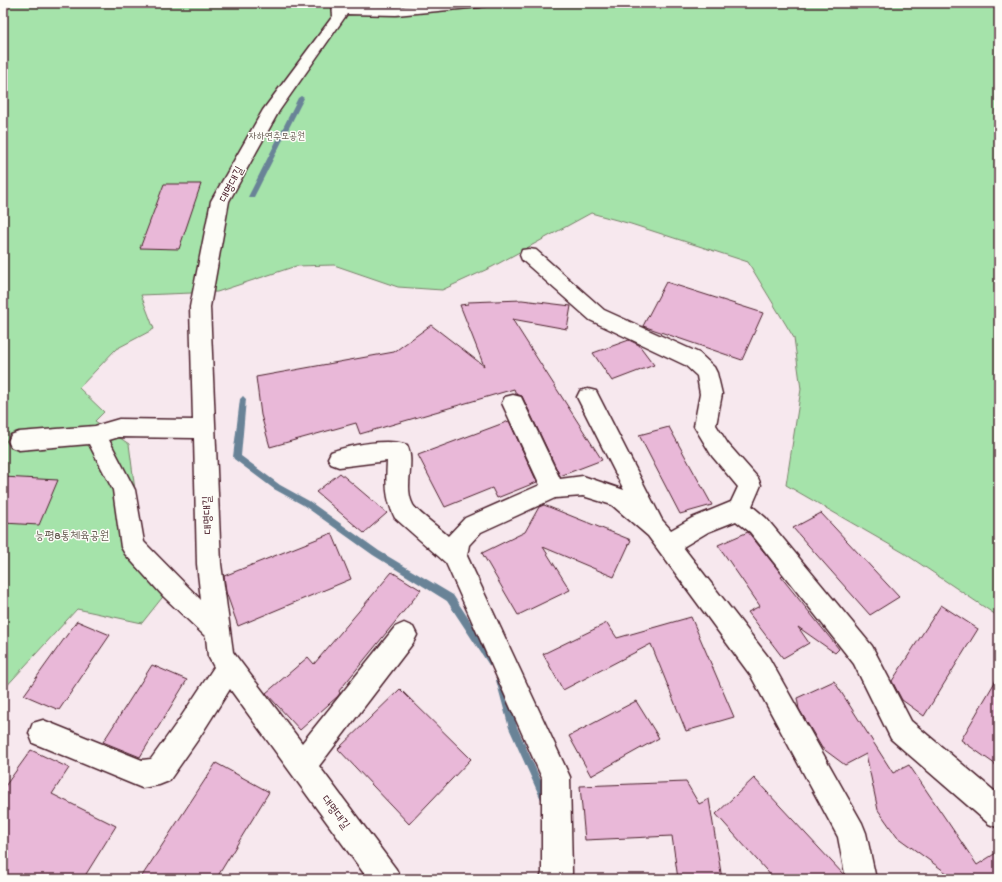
<svg xmlns="http://www.w3.org/2000/svg" width="1002" height="882" font-family="'Gochi Hand','Poor Story',sans-serif">
  <rect width="100%" height="100%" fill="#f7e8ee"/>
  <filter id="ink" filterUnits="userSpaceOnUse"><feTurbulence type="fractalNoise" baseFrequency=".025" numOctaves="2"/><feDisplacementMap in="SourceGraphic" scale="8" xChannelSelector="R" yChannelSelector="G"/><feConvolveMatrix kernelMatrix="1 2 1 2 8 2 1 2 1" color-interpolation-filters="sRGB"/></filter>
  <g filter="url(#ink)">
    <path fill="#a5e3aa" stroke="#78816a" d="M3,3h996v614l-95,-64 -118,-68 15,-96 -7,-51 -46,-76 -117,-38 -40,-11 -99,54 -50,23 -44,-3 -64,-22 -38,1 -79,26 -76,3 13,34 -38,20 -37,39 25,24 -9,9 34,23 13,100 35,35 -35,44 -65,-14 -74,81z"/>
    <g fill="none" stroke-linecap="round" stroke-linejoin="round">
      <g fill="#698397" fill-rule="evenodd">
        <path d="M301,96l3,2 -50,99 -1,1h-4l-1,-1 50,-99z"/>
        <path d="M243,396l3,3 -5,57 39,29 29,16 70,50 74,44 42,64 1,3 -1,3 -3,1 -3,-1 -42,-64 -74,-46 -70,-50 -29,-16 -40,-30 -1,-2 7,-58z"/>
        <path d="M500,676l3,1 1,3 13,47 33,74 -1,3 -3,1 -3,-1 -34,-76 -13,-48 1,-3z"/>
      </g>
    </g>
    <g fill="#e9b8d8" stroke="#4a1f2b">
      <path d="M164,184h37l-22,65 -39,-1z"/>
      <path d="M666,282l97,31 -21,47 -99,-34z"/>
      <path d="M522,300l49,6 -4,23 -55,-10 90,141 -42,16 -38,-80 -6,-2 -2,-5 -154,45 -4,-11 -86,24 -9,-32 -5,-38 138,-25 37,-27 53,41 -24,-61 8,-1v-2z"/>
      <path d="M629,340l10,5 15,20 -42,16 -19,-28z"/>
      <path d="M509,421l28,61 -40,16 -5,-10 -47,19 -27,-52z"/>
      <path d="M669,427l43,78 -32,9 -41,-79z"/>
      <path d="M340,473l47,40 -23,20 -48,-41z"/>
      <path d="M3,477l55,3 -19,45 -36,-2z"/>
      <path d="M544,505l87,35 -17,37 -71,-30 27,43 -52,25 -36,-62 43,-21 14,-25z"/>
      <path d="M821,513l78,84 -29,18 -77,-87z"/>
      <path d="M748,532l35,44 -2,1 58,72 -4,4 -37,-26 11,16 -26,15 -35,-46 12,-6 -42,-61z"/>
      <path d="M332,533l19,46 -113,47 -12,-34 -2,-16z"/>
      <path d="M392,572l29,18 -82,101 1,2 -2,3 -38,34 -34,-37 42,-36 6,7z"/>
      <path d="M941,605l37,24 -54,87 -22,-16 -10,-19z"/>
      <path d="M691,617l43,100 -48,14 -35,-87 -88,46 -20,-36 64,-31 10,15z"/>
      <path d="M77,621l33,14 -51,75 -35,-15z"/>
      <path d="M152,665l35,15 -47,77 -37,-15z"/>
      <path d="M999,675v92l-38,-27z"/>
      <path d="M834,681l59,92 16,-8 68,100 22,-14v28h-44l-58,-42 -19,-27 -12,-56 -21,11 -23,-17 -23,-39 -2,-11z"/>
      <path d="M400,689l71,70 -62,65 -71,-75z"/>
      <path d="M636,701l23,37 -68,38 -22,-40z"/>
      <path d="M31,750l38,18 -17,26 64,32 -33,53h-80v-90z"/>
      <path d="M216,763l53,29 -53,87h-76z"/>
      <path d="M754,778l90,97v4h-70l-58,-65z"/>
      <path d="M686,782l13,22 10,-5 13,80h-44l-6,-43 -87,4 -5,-54z"/>
    </g>
    <g fill="none" stroke-linecap="round" stroke-linejoin="round">
      <defs>
        <g id="minor">
          <path d="M332,3h14v3l50,1 38,-4h53l-2,3 -5,1 -84,8 -49,-1 -68,97 -50,90 -19,106 11,257 12,88 69,91 93,-116 9,-4 9,4 4,8 -4,8 -94,123 77,103 5,10h-33l-138,-190 -31,49 -30,43 -10,4 -17,3 -109,-45 -4,-10 4,-10 10,-3 99,40 9,-1 28,-39 35,-53 -6,-11 -2,-19 -42,-40 -39,-43 -4,-7 -8,-57 -24,-46 -70,6 -8,-3 -3,-6 3,-6 8,-3 76,-6 24,-7 74,1 -3,-113 21,-106 52,-91 70,-94zM119,437l75,1 3,126 4,36 -57,-58 -9,-52 -26,-50z"/>
          <path d="M529,249l7,1 68,60 95,43 15,14 3,6 5,21 -6,31 12,19 30,34 3,7 -9,21 14,12 106,128 39,75 88,74v33l-10,-4 -98,-85 -37,-75 -104,-132 -14,-11 -28,11 -25,15 86,111 93,165 4,10 10,46h-30l-8,-42 -87,-161 -103,-140 -36,-31 -29,-9 -28,2 -74,34 -12,13 -2,11 103,221 2,96 -2,6h-30l2,-6v-95l-96,-215 -51,-45c-10,-20 -9,-36 -8,-57l-48,6 -8,-3 -3,-6 3,-6c20,-7 56,-14 76,-7 9,18 -4,41 6,60 4,7 28,24 35,31l17,-18 75,-33 -38,-82 3,-6 8,-2 8,2 39,82 23,-3 41,14 -47,-93 3,-6 8,-2 8,2 66,129 9,10 21,-12 39,-16 7,-15 -26,-31 -18,-30 6,-32 -3,-18 -12,-11 -95,-45 -68,-60 -2,-5 2,-5z"/>
        </g>
      </defs>
      <use href="#minor" stroke="#4a1f2b" stroke-width="3"/>
      <use href="#minor" fill="#fdfcf7" fill-rule="evenodd"/>
    </g>
  </g>
  <g text-anchor="middle" stroke-width="3" stroke-linejoin="round" paint-order="stroke">
    <g font-size="10" fill="#655a51" stroke="#fdfcf7">
      <text x="277" y="139">자하연추모공원</text>
    </g>
    <g font-size="12" fill="#4a1f2b" stroke="#fdfcf7">
      <text transform="translate(231 184) rotate(-62)" y="4">대명대길</text>
      <text transform="translate(207 515) rotate(-92)" y="4">대명대길</text>
      <text transform="translate(336 812) rotate(53)" y="4">대명대길</text>
    </g>
    <g font-size="12" fill="#655a51" stroke="#fdfcf7">
      <text x="72" y="539">능평8통체육공원</text>
    </g>
  </g>
  <rect width="1002" height="882" fill="none" stroke="#fdfcf7" stroke-width="16"/>
  <rect x="8" y="8" width="986" height="866" fill="none" stroke="#4a1f2b" stroke-width="1.5" filter="url(#ink)"/>
</svg>
